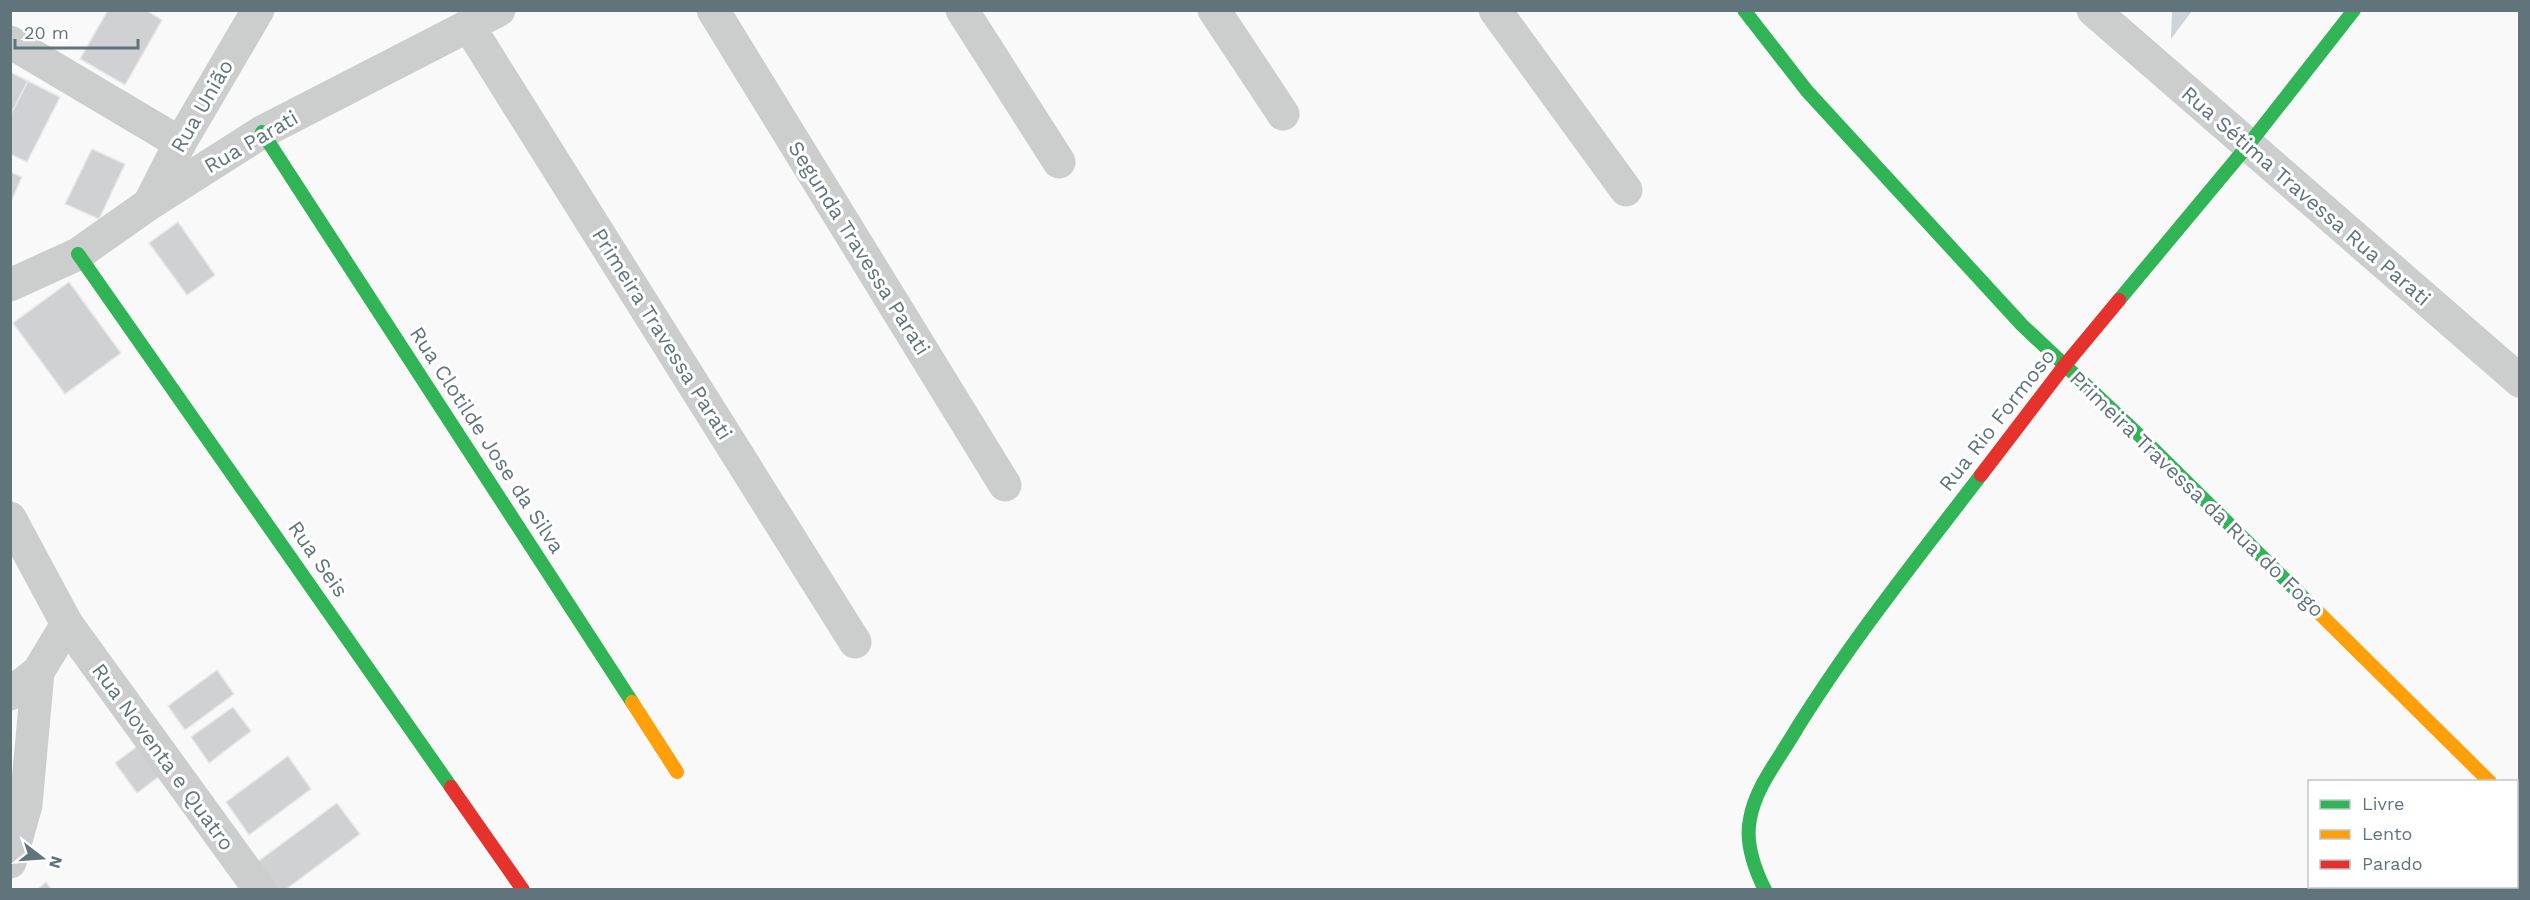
<svg xmlns="http://www.w3.org/2000/svg" width="2530" height="900" font-family="'Work Sans',sans-serif">
  <rect width="100%" height="100%" fill="#f9f9f9"/>
  <path fill="#ccd6d8" d="M2172,11h20l-21,28z"/>
  <g fill="#cfd1d2" stroke="#e8e8e8" stroke-width="1.5">
    <path d="M108,10h38l16,10 -37,65 -45,-26z"/>
    <path d="M10,72l18,9 -18,35z"/>
    <path d="M28,81l32,16 -33,65 -17,-8v-38z"/>
    <path d="M92,149l33,15 -26,55 -34,-15z"/>
    <path d="M10,172l12,5 -12,27z"/>
    <path d="M178,222l37,53 -28,20 -38,-52z"/>
    <path d="M69,282l52,71 -56,41 -52,-71z"/>
    <path d="M217,670l17,24 -49,36 -17,-24z"/>
    <path d="M233,707l18,24 -42,32 -18,-26z"/>
    <path d="M139,745l22,30 -24,18 -22,-30z"/>
    <path d="M288,756l23,33 -62,46 -23,-33z"/>
    <path d="M337,803l23,31 -75,56h-10l-19,-27z"/>
    <path d="M46,882l6,8h-16z"/>
  </g>
  <g fill="none" stroke-linecap="round" stroke-linejoin="round">
    <g stroke="#cccece" stroke-width="33">
      <path d="M713,10l292,475"/>
      <path d="M962,10l97,152"/>
      <path d="M1214,10l69,104"/>
      <path d="M1495,10l131,180"/>
      <path d="M2093,10l427,371"/>
      <path d="M468,25l387,617"/>
      <path d="M10,42l170,101"/>
      <path d="M150,202l30,-59 78,-133"/>
      <path d="M10,285l68,-31 71,-50 113,-72 237,-122"/>
      <path d="M10,518l57,106 -29,48 -28,22"/>
      <path d="M67,624l193,266"/>
      <path d="M2516,806l4,3"/>
      <path d="M10,862l16,-57 12,-133"/>
    </g>
    <g stroke="#30b455" stroke-width="14">
      <path d="M1744,10l63,81 215,234 116,109 179,177"/>
      <path d="M262,132l370,570"/>
      <path d="M78,254l373,533"/>
      <path d="M2119,300l130,-156 105,-134"/>
      <path d="M1765,890c-10,-20 -20,-48 -15,-71 5,-29 25,-55 41,-81 56,-92 124,-177 190,-263"/>
    </g>
    <g stroke="#ff9f0a" stroke-width="14">
      <path d="M2317,611l173,171"/>
      <path d="M632,702l45,70"/>
    </g>
    <g stroke="#e5322d" stroke-width="14">
      <path d="M1981,475l84,-110 54,-65"/>
      <path d="M451,787l72,103"/>
    </g>
  </g>
  <g text-anchor="middle" stroke-width="6" stroke-linejoin="round" paint-order="stroke">
    <g font-size="21" fill="#61747c" stroke="#fff">
      <text transform="translate(202 106) rotate(-60)" y="7">Rua União</text>
      <text transform="translate(251 142) rotate(-30)" y="7">Rua Parati</text>
      <text transform="translate(2306 196) rotate(41)" y="7">Rua Sétima Travessa Rua Parati</text>
      <text transform="translate(859 248) rotate(58)" y="7">Segunda Travessa Parati</text>
      <text transform="translate(662 334) rotate(58)" y="7">Primeira Travessa Parati</text>
      <text transform="translate(1997 420) rotate(-52)" y="7">Rua Rio Formoso</text>
      <text transform="translate(487 440) rotate(57)" y="7">Rua Clotilde Jose da Silva</text>
      <text transform="translate(2197 494) rotate(44)" y="7">Primeira Travessa da Rua do Fogo</text>
      <text transform="translate(318 559) rotate(55)" y="7">Rua Seis</text>
      <text transform="translate(163 757) rotate(54)" y="7">Rua Noventa e Quatro</text>
    </g>
  </g>
  <rect width="2530" height="900" fill="none" stroke="#61747c" stroke-width="24"/>
  <rect x="2308" y="780" width="210" height="108" fill="#ffffff" stroke="#c0c7cb" stroke-width="1.5"/>
  <rect x="2320" y="800" width="30" height="9" fill="#30b455" stroke="#c0c7cb" stroke-width="1.5"/>
  <text x="2362" y="810" font-size="18" fill="#61747c">Livre</text>
  <rect x="2320" y="830" width="30" height="9" fill="#ff9f0a" stroke="#c0c7cb" stroke-width="1.5"/>
  <text x="2362" y="840" font-size="18" fill="#61747c">Lento</text>
  <rect x="2320" y="860" width="30" height="9" fill="#e5322d" stroke="#c0c7cb" stroke-width="1.5"/>
  <text x="2362" y="870" font-size="18" fill="#61747c">Parado</text>
  <g transform="translate(42 858) rotate(107)" stroke="#ffffff" stroke-width="4.5" paint-order="stroke">
  <path d="M0-4.5L10 22L0 15L-10 22Z" fill="#61747c"/>
  <text y="-9" font-size="16" font-weight="bold" text-anchor="middle" fill="#61747c">N</text>
  </g>
  <path d="M15 39v9h123v-9" fill="none" stroke="#61747c" stroke-width="3"/>
  <text x="24" y="39" font-size="18" fill="#61747c" stroke="#ffffff" stroke-width="4.5" paint-order="stroke">20 m</text>
</svg>
